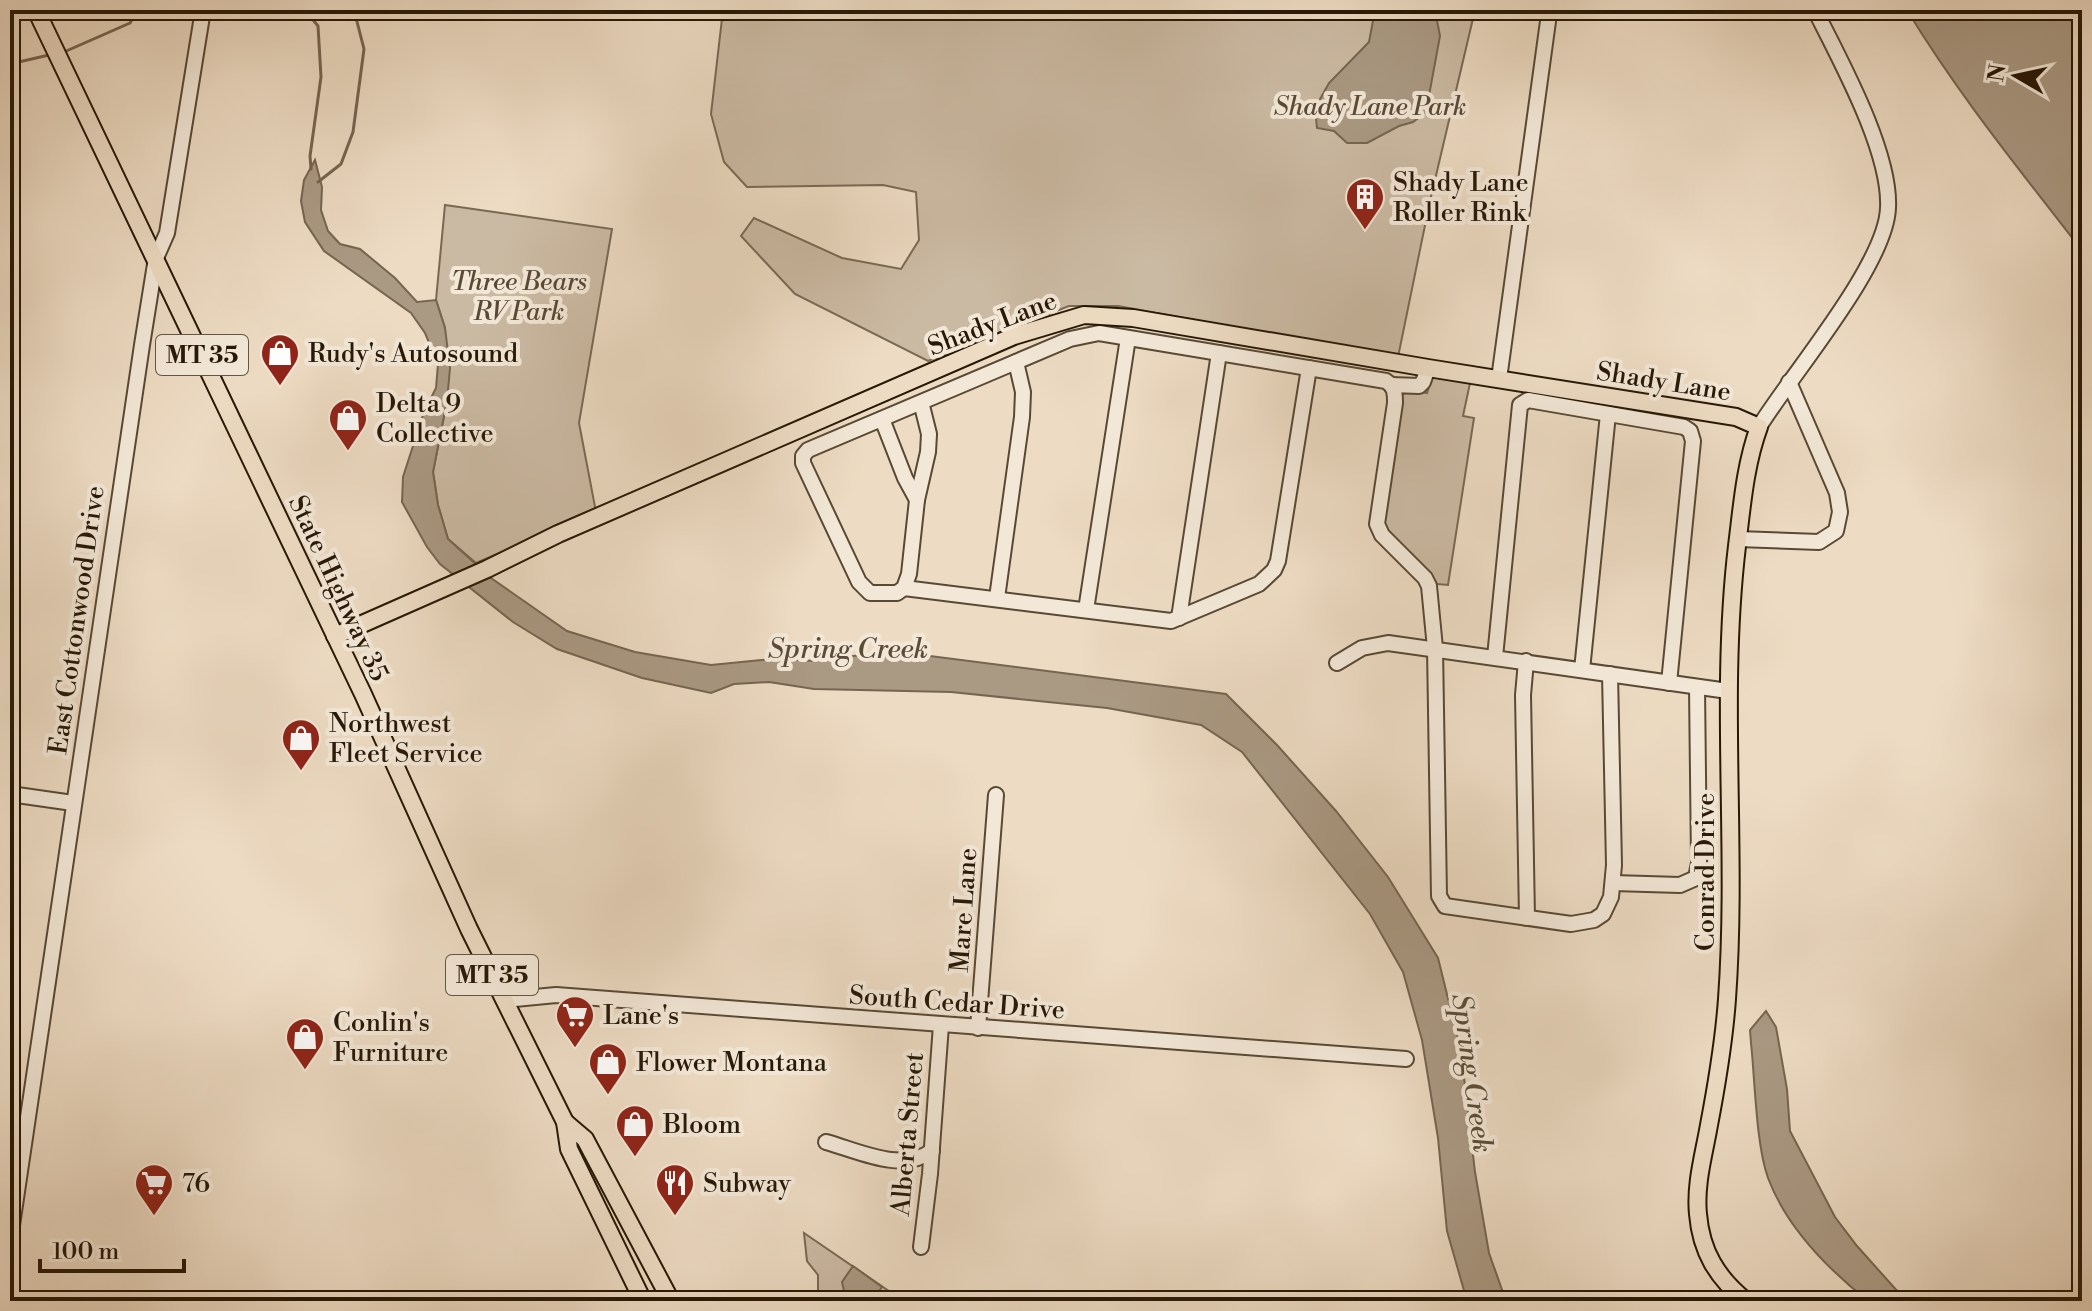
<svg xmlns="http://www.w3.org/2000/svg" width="2092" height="1311" font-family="'Libre Bodoni',serif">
  <rect width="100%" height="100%" fill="#eddbc3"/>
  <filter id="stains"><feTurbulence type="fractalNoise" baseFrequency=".0025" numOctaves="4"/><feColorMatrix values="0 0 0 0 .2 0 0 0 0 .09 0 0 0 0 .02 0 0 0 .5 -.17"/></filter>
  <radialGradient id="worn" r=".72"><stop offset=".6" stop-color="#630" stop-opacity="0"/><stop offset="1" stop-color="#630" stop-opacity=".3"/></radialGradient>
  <g fill="#cbbaa3" stroke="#796954" stroke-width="2">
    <path d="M723,10h752l-45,191 -32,156 -280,-51h-49l-141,55 -133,-67 -54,-58 13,-18 88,40 59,11 18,-29 -3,-48 -33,-7 -136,2 -23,-25 -13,-48z"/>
    <path d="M445,205l167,24 -33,194 17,89 -120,51 -28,-24 -10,-34 -5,-33 14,-71 -2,-73 -9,-28z"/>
    <path d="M1432,377l38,6 -7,33 11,2 -26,167 -11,-1 -9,-13 -45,-40v-15l18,-120 8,-6 18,3z"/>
    <path d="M804,1233l98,67v1h-84v-26l-11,-14z"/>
  </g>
  <g fill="#aa9983" stroke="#766551" stroke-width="2">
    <path d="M1375,10h60l5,26 -14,76 -13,10 -14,4 -32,17h-20l-13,-12 -17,-3 -2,-20 14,-25 40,-41z"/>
    <path d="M1907,10h175v236l-9,-7c-58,-75 -117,-148 -166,-229z"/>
    <path d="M315,160l7,27 -1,23 7,21 12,13 20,5 35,29 22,24 19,-2 9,28 5,40 -3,33 -14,71 5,33 10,34 43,39 76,53 68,21 76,13 61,-6 44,2 75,-10 335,43 51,51 59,66 52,66 50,81 23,93 14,121 14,81 17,48h-39l-20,-70 -9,-93 -16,-98 -19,-68 -33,-58 -128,-162 -41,-27 -94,-17 -156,-16 -137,-3 -45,-7 -35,2 -23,9 -69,-15 -85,-29 -44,-27 -73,-58 -13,-17 -25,-45 1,-25 21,-65 12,-24 2,-24 -13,-31 -14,-20 -87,-62 -19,-29 -4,-21 3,-21z"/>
    <path d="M1766,1011l10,16 11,62 3,42 45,86 22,29 42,47 15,8h-46c-40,-32 -82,-75 -100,-123 -12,-33 -13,-98 -17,-135l-1,-13z"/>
    <path d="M853,1266l29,21 -10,14 -26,-1 -4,-18z"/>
  </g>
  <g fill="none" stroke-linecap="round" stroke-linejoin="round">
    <g stroke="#766551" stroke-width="3">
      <path d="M305,10l13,16 3,51 -11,79 1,13"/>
      <path d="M64,52l66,-29 7,-13"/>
      <path d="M10,64l39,-9"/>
      <path d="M318,182l23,-18 12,-32 11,-83 -10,-39"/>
    </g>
    <defs>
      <g id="minor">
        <path d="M1499,379l50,-365"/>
        <path d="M1391,385l28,1 4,-4 5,-14"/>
        <path d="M921,402l8,32 -1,18 -11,48 -8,74 -5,14 -7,5h-27l-11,-11 -56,-119v-7l5,-6 262,-111 29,-6 287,48c9,6 9,12 9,22l-18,121 5,11 43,43 4,8 6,62 4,248 6,10 126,18 23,-4 9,-6 8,-17 3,-32 -4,-191"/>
        <path d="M882,419l23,59 12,22"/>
        <path d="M1759,427c32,-52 127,-162 129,-219 3,-56 -48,-148 -73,-198"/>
        <path d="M1738,539l81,3 17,-11 4,-19 -3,-19 -48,-111"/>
        <path d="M904,588l267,33 88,-37 15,-14 4,-9 31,-193"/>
        <path d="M997,598l25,-181 1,-25 -7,-30"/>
        <path d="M1086,610l42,-272"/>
        <path d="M1179,618l40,-265"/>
        <path d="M1495,657l25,-252 8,-5 156,27 6,4 3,10 -24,242"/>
        <path d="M1526,661l-3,34 4,223"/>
        <path d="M1337,663l25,-15 26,-5 340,48"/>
        <path d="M1582,670l26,-256"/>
        <path d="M10,794l63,9"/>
        <path d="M1613,883l67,2 16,-7 3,-15 -2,-176"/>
        <path d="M504,1000l52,-5 850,64"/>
        <path d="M978,1028l18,-233"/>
        <path d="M826,1142c33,9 75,31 106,9"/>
        <path d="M10,1239l132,-894 14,-87 11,-25 36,-223"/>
        <path d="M921,1247l9,-73 11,-149"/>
      </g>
      <g id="major">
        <path d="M36,10l327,684 106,235 96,193 4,27 74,152"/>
        <path d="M335,636l152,-67 71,-35 456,-198 70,-21 49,3 295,50 308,49 23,10c-14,38 -17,79 -22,119 -18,151 1,301 -10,453 -3,42 -10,84 -18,126 -5,29 -14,59 -11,89 3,37 19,64 48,87"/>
        <path d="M565,1122l20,17 86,162"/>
      </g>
    </defs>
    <use href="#minor" stroke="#584935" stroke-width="18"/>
    <use href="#major" stroke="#271806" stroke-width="20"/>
    <use href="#minor" stroke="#f3e8d8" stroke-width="14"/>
    <use href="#major" stroke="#eddbc3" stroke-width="16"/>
  </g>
  <defs>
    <symbol id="building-pin" viewBox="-11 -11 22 30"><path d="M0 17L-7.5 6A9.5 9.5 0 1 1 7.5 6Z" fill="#8f2418" stroke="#f3e8d8"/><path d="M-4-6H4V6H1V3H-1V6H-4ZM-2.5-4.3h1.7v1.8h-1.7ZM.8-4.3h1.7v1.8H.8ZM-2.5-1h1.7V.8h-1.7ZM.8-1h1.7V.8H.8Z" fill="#fff"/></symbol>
    <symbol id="shop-pin" viewBox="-11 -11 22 30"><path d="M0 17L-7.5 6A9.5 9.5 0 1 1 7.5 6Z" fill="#8f2418" stroke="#f3e8d8"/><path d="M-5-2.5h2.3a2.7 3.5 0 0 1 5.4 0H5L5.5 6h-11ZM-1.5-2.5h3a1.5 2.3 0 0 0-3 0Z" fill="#fff"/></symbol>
    <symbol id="supermarket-pin" viewBox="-11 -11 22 30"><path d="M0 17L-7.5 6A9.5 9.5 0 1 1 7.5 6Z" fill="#8f2418" stroke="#f3e8d8"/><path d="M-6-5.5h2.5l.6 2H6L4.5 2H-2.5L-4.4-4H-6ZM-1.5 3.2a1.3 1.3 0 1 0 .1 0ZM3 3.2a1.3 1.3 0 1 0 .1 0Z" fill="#fff"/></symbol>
    <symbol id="restaurant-pin" viewBox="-11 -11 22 30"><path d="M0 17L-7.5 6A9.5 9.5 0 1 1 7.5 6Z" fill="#8f2418" stroke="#f3e8d8"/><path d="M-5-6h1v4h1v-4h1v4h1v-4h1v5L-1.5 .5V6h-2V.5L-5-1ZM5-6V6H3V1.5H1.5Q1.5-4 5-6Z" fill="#fff"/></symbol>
  </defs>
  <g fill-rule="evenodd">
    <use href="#building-pin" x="1343" y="175" width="44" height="60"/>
    <use href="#shop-pin" x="258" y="331" width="44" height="60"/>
    <use href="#shop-pin" x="326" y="396" width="44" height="60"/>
    <use href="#shop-pin" x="279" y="716" width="44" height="60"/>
    <use href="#supermarket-pin" x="553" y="993" width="44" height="60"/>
    <use href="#shop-pin" x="283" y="1015" width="44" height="60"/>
    <use href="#shop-pin" x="586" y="1040" width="44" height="60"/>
    <use href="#shop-pin" x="613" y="1102" width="44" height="60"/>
    <use href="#supermarket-pin" x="132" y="1161" width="44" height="60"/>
    <use href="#restaurant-pin" x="653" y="1161" width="44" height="60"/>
  </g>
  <g text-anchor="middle" stroke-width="8" stroke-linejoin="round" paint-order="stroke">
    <g fill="#f3e8d8" stroke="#645645" stroke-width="2">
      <rect x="156" y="335" width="92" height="40" rx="6"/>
      <rect x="446" y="955" width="92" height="40" rx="6"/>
    </g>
    <g font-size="24" font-weight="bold" fill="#271806">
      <text x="202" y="363">MT 35</text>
      <text x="492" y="983">MT 35</text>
    </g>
    <g font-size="26" font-style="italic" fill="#584935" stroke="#f3e8d8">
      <text x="1370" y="115">Shady Lane Park</text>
      <text x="519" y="290">Three Bears<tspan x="519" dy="30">RV Park</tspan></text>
    </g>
    <g font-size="26" fill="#271806" stroke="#f3e8d8" text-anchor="start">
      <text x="1393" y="191">Shady Lane<tspan x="1393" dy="30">Roller Rink</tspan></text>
      <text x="308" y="362">Rudy's Autosound</text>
      <text x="376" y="412">Delta 9<tspan x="376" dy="30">Collective</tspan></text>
      <text x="329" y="732">Northwest<tspan x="329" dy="30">Fleet Service</tspan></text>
      <text x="603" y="1024">Lane's</text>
      <text x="333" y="1031">Conlin's<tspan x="333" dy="30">Furniture</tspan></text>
      <text x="636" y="1071">Flower Montana</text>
      <text x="663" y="1133">Bloom</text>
      <text x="182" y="1192">76</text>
      <text x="703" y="1192">Subway</text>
    </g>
    <g font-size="26" fill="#271806" stroke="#f3e8d8">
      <text transform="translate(992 323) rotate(-21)" y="9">Shady Lane</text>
      <text transform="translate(1664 381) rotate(9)" y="9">Shady Lane</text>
      <text transform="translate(339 588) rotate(65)" y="9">State Highway 35</text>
      <text transform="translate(76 620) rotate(-82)" y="9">East Cottonwood Drive</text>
      <text transform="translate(1705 872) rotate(-90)" y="9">Conrad Drive</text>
      <text transform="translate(963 910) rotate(-86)" y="9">Mare Lane</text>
      <text transform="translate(957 1002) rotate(4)" y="9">South Cedar Drive</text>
      <text transform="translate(907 1134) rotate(-85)" y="9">Alberta Street</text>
    </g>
    <g font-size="28" font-style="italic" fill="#5b4c38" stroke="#f3e8d8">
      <text x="848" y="658">Spring Creek</text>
      <text transform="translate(1473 1073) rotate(82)" y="10">Spring Creek</text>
    </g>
  </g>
  <rect width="2092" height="1311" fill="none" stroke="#eddbc3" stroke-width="40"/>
  <rect x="12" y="12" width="2068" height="1287" fill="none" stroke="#271806" stroke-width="4"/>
  <rect x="20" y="20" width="2052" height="1271" fill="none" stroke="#271806" stroke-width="2"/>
  <g transform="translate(2016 76) rotate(279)" stroke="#f3e8d8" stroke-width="6" paint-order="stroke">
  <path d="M0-6L14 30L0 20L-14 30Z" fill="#271806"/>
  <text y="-12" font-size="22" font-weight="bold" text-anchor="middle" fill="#271806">N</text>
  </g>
  <path d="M40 1259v12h144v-12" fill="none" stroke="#271806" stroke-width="4"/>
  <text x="52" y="1259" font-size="24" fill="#271806" stroke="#f3e8d8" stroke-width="6" paint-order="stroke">100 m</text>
  <rect width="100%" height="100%" filter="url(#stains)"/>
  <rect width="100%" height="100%" fill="url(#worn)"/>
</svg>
